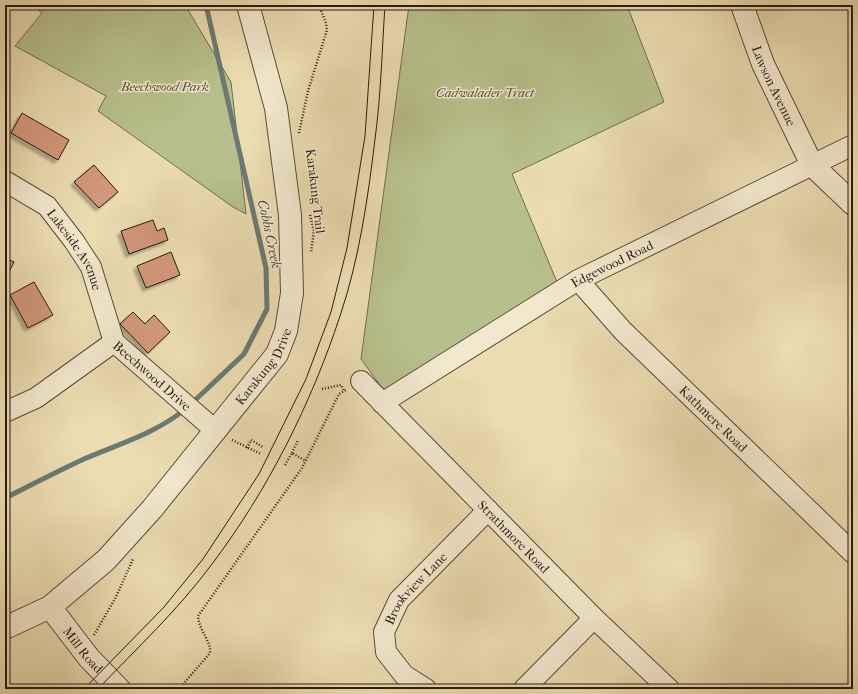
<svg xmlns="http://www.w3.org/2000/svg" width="858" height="694" font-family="'IM FELL French Canon',serif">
  <defs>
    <filter id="shadow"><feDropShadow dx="-3.5" dy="3.5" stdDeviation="1" flood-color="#0004"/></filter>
  </defs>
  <rect width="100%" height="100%" fill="#ebdcb2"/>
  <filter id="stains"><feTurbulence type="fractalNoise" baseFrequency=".005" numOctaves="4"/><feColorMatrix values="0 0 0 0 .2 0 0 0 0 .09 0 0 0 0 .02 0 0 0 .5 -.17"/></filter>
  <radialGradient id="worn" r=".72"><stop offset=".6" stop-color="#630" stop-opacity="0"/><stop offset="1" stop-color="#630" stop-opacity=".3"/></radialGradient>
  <g fill="#b7c08c" stroke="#706d4f">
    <path d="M32,5h153l46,77 15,132 -13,-7 -135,-96 8,-15 -91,-50 27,-33z"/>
    <path d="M409,5h218l37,97 -152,72 45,108 -172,110 -24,-33z"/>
  </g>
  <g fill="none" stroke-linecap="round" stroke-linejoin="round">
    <g stroke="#6c7a73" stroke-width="5">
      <path d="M191,404l53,-50 23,-45 -1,-41 -60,-263"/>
      <path d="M5,498c26,-13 53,-27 79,-39 32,-14 75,-27 101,-50"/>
    </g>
  </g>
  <g fill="#d2977c" stroke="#281a12" filter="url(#shadow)">
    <path d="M22,113l47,27 -11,20 -47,-27z"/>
    <path d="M94,165l24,27 -19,16 -25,-26z"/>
    <path d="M153,220l4,11 7,-3 4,12 -39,14 -8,-23z"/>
    <path d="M171,252l9,23 -34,13 -9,-22z"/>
    <path d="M5,258l9,4 -9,18z"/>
    <path d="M34,282l19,33 -25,13 -18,-33z"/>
    <path d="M133,312l12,12 9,-9 16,17 -22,21 -28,-29z"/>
  </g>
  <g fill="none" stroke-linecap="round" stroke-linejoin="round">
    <defs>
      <g id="minor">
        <path id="s1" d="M5,181l42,25 27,35 17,26 23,75"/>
        <path id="s2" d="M578,280l45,51 230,222"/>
        <path id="s3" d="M114,342l102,89"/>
        <path id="s4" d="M361,381l233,237 75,71"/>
        <path id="s5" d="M382,403l196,-123 275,-135"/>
        <path d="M5,412l31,-14 78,-56"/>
        <path id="s6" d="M426,689l-22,-14 -18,-23 -2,-20 15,-32 89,-90"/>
        <path d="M524,689l70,-71"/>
      </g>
      <g id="tertiary">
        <path id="s7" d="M742,5l21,59 49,101 41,39"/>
        <path id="s8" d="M50,607l39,51 30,31"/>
        <path id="s9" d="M5,628l45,-21 56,-47 46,-51 125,-155 9,-23 6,-38 -2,-78 -14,-107 -28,-103"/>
      </g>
    </defs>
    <use href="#minor" stroke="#594a3a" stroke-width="22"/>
    <use href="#tertiary" stroke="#594a3a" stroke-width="24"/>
    <g stroke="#281a12" stroke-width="2.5" stroke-dasharray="1 2" stroke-linecap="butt">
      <path d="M299,133l9,-42 19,-61 -1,-7 -7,-18"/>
      <path d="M310,215l4,16 -3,21"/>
      <path d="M322,389l19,-4 3,6"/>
      <path d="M232,440l29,14"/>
      <path d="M247,448l4,-8 12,7"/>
      <path d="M292,453l6,-13"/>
      <path d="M285,465l7,-12 14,8"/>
      <path d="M94,635l22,-38 17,-38"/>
      <path d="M179,689l31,-36c1,-13 -11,-22 -12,-37l104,-148 37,-74 7,-4"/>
    </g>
    <use href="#minor" stroke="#f2e8cd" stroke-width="20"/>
    <use href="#tertiary" stroke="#f2e8cd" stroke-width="22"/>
    <g stroke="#281a12" stroke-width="1">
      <path d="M84,689l80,-82 39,-48 56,-85 47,-95 25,-67 16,-64 18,-112 9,-131"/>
      <path d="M98,689c39,-41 80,-79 114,-125 56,-74 99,-160 128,-248 19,-56 28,-118 35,-177 6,-44 7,-90 10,-134"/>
    </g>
  </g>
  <g text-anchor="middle" stroke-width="3" stroke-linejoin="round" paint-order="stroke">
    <g font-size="13" font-style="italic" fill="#534c37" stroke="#f2e8cd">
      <text x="165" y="91">Beechwood Park</text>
      <text x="485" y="97">Cadwalader Tract</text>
    </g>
    <g font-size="13" fill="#281a12" stroke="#f2e8cd">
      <text dy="5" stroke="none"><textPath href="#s7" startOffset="87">Lawson Avenue</textPath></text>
      <text transform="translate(316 191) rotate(83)" y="5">Karakung Trail</text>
      <text dy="5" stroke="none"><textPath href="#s1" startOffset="101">Lakeside Avenue</textPath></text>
      <text dy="5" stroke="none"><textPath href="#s5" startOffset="269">Edgewood Road</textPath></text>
      <text dy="5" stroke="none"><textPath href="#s9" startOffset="373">Karakung Drive</textPath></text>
      <text dy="5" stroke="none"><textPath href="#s3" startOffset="51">Beechwood Drive</textPath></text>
      <text dy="5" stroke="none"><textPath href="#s2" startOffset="194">Kathmere Road</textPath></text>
      <text dy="5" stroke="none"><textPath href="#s4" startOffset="218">Strathmore Road</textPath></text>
      <text dy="5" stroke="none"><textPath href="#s6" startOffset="130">Brookview Lane</textPath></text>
      <text dy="5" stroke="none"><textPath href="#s8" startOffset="54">Mill Road</textPath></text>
    </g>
    <g font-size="14" font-style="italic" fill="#4a4a42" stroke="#f2e8cd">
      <text transform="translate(270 234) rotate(78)" y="5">Cobbs Creek</text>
    </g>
  </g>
  <rect width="858" height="694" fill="none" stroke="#ebdcb2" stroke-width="20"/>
  <rect x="6" y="6" width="846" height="682" fill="none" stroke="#281a12" stroke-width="2"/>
  <rect x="10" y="10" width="838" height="674" fill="none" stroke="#281a12"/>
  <rect width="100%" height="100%" filter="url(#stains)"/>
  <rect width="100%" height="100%" fill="url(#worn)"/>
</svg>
